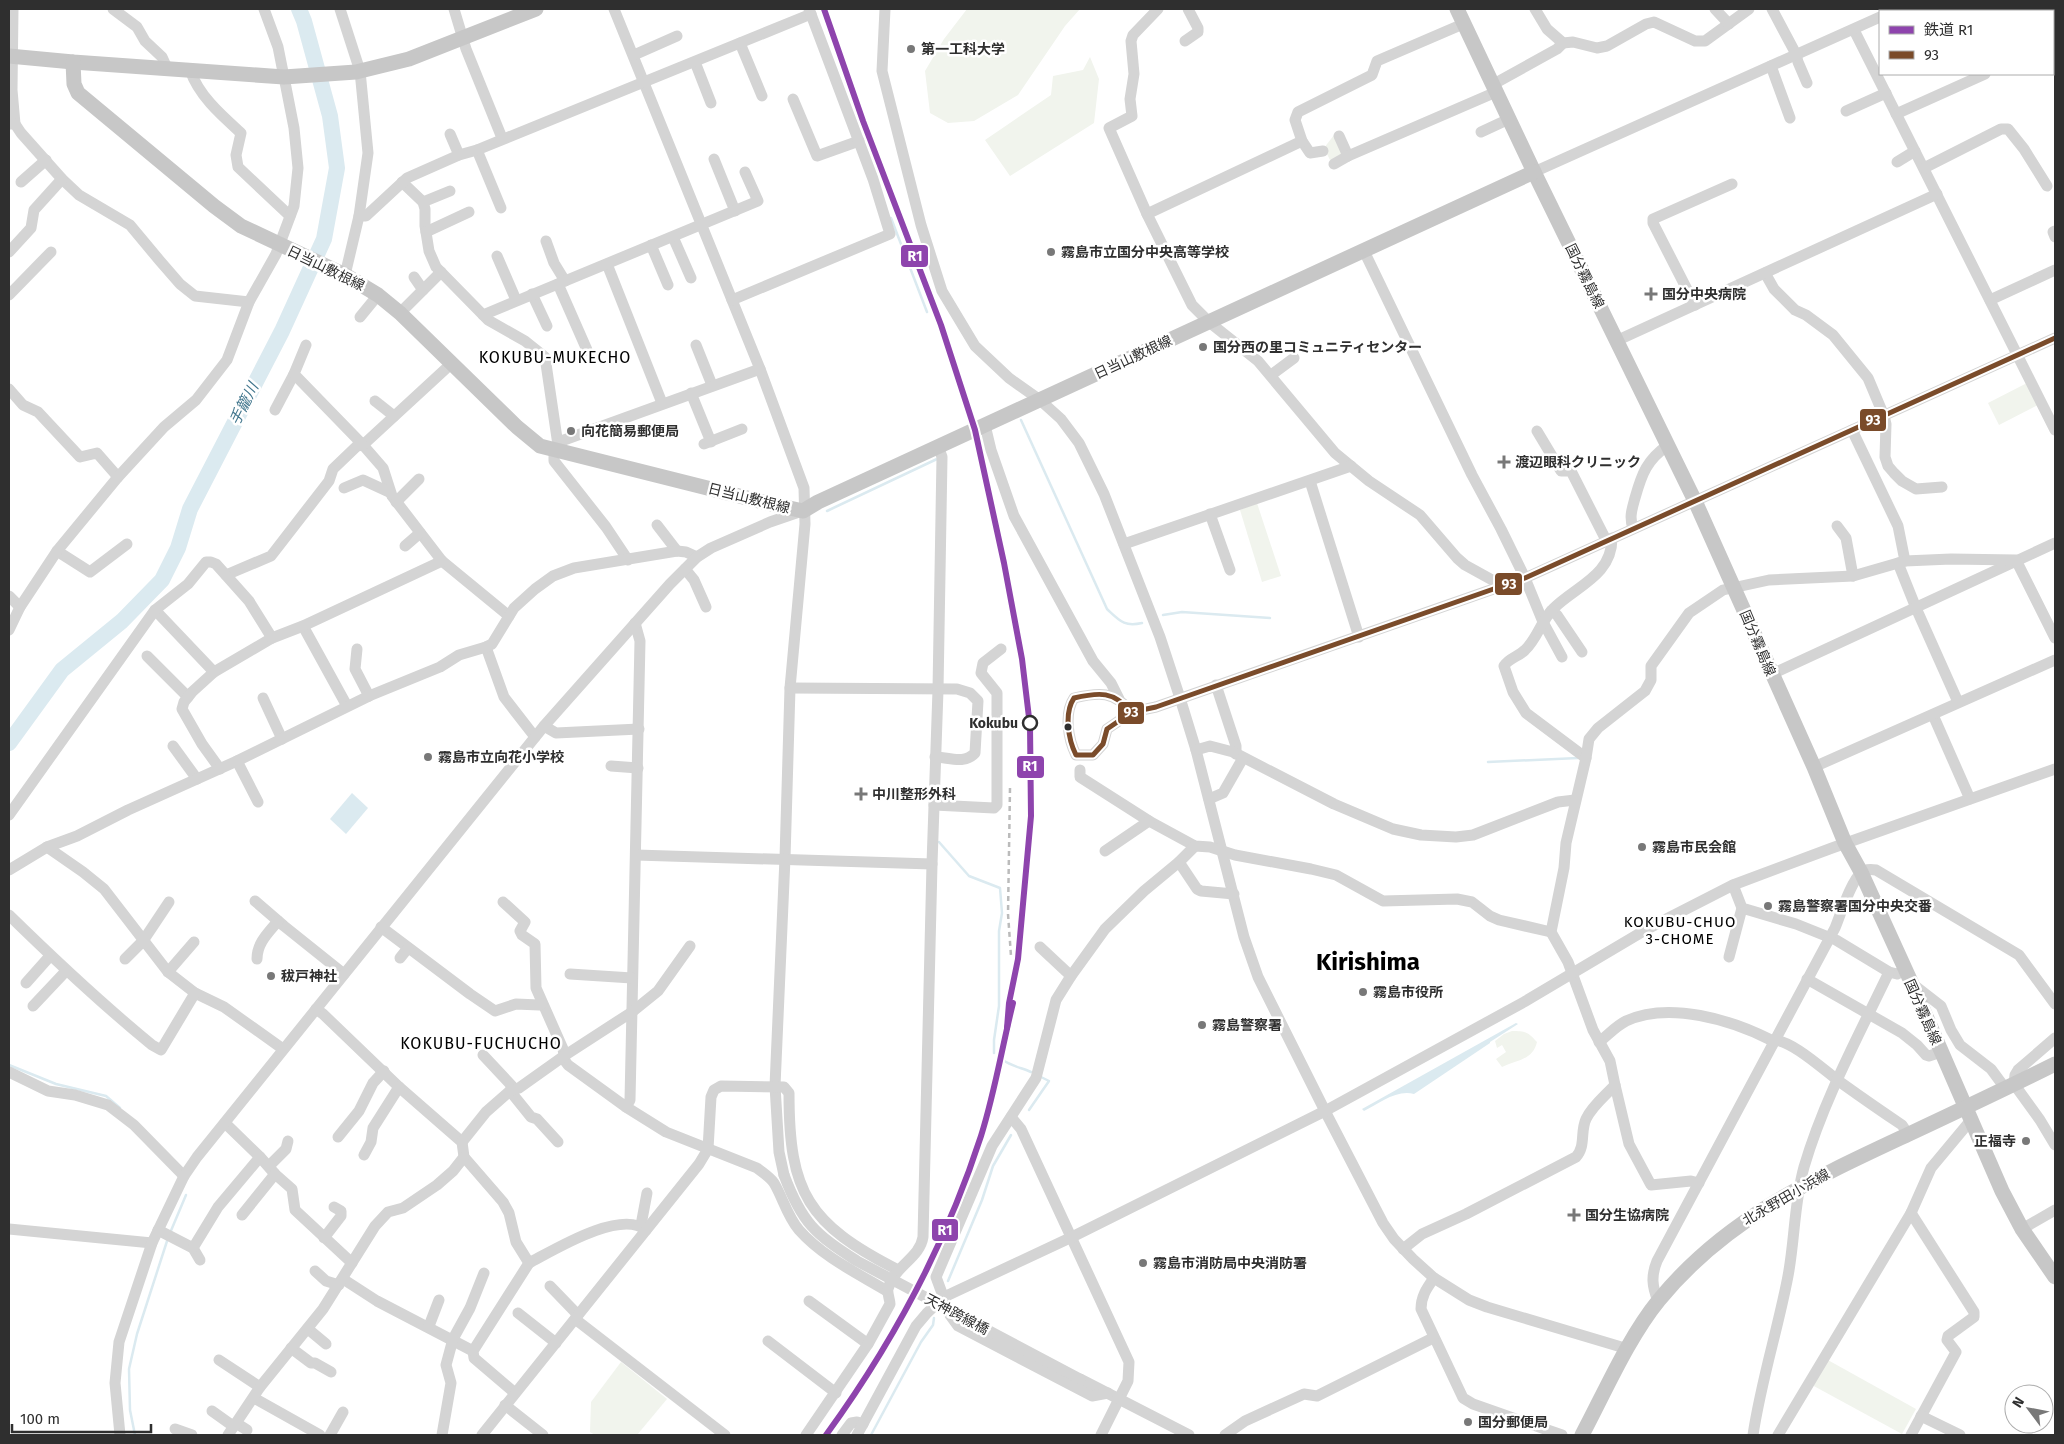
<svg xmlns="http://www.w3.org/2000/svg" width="2064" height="1444" font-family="'Fira Sans','Noto Sans JP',sans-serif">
  <rect width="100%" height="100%" fill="#fff"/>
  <g fill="#f1f4ed">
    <path d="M967,9h113l-15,17 -47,69 -44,26 -26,2 -18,-10 -5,-42 19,-32z"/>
    <path d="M1090,57l9,22 -5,44 -84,53 -25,-36 66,-45 2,-19 30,-6z"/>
    <path d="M1334,135l9,21 -12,6 -7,-14z"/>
    <path d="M2027,383l11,22 -39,20 -11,-22z"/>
    <path d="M1257,503l24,73 -19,6 -22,-72z"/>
    <path d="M1512,1031c14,0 16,1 25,11 -4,18 -20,18 -35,25l-6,-8 10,-7 -4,-7 -5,3 -2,-7 9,-7z"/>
    <path d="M1826,1359l90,50 -14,25 -90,-49z"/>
    <path d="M621,1362l46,37 -30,36h-42l-5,-3 1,-30z"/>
  </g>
  <g fill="#dbeaf0">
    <path d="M352,793l16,15 -22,26 -16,-15z"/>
    <path d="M1516,1023l2,1 -28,18v1l-76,51c-17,-5 -36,10 -50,17l-2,-2z"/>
  </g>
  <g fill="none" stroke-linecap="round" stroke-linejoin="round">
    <g stroke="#dbeaf0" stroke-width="2.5">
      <path d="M891,218l36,94"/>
      <path d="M1021,420l86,189c13,12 17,18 35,14"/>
      <path d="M827,511l110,-52"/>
      <path d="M1163,615l19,-3 88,6"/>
      <path d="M1488,762l90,-4"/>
      <path d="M939,842l30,34 31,12 2,25 -3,18v75l-5,34v13"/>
      <path d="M1003,1060c8,6 19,8 28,12"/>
      <path d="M9,1065l47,19 50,12 14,12"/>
      <path d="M1029,1110l20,-29 -8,-4"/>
      <path d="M170,1233l16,-38"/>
      <path d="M948,1281l34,-81 11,-34 18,-31"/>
      <path d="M135,1435l-5,-25 -1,-41 8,-35 31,-96"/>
      <path d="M871,1435l50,-93 12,-17 1,-7"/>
    </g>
    <path stroke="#dbeaf0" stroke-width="16" d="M9,743l53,-73 60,-49 40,-41 16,-32 12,-39 92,-178 42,-92 13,-71 -7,-52 -26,-95 -5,-12"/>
    <g stroke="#d4d4d4" stroke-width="11">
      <path d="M13,9l-1,81 3,34"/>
      <path d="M113,9l24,18 8,14 17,16 5,11"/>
      <path d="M340,9l20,62 8,82 -9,63 -14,59"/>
      <path d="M454,9l12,40 36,89"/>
      <path d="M614,9l146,360 44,119 1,36 -15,164 -5,170 -10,228 4,66 5,23"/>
      <path d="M885,9l-3,62 39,154 21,66 33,55 34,32 31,22 21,19 18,24 25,51 56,143 20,61 16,52 48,187 14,40 67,134 58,112 11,16 19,20 21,19 35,22 18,7 141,42"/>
      <path d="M1158,9l-25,26 -2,6 3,33 -4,25 2,17 -23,12 38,86 45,91 17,17 49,39 77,92 34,28 51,34 37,43 8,7 29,16 4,7"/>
      <path d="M1535,9l12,20 16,14 10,-1 24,6 10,-2 39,-22 8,-2 41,19h10l44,-32"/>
      <path d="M1715,9l14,15"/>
      <path d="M1772,9l24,45 2,8 9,21"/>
      <path d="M1892,11l5,-2"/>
      <path d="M2053,16l2,5"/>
      <path d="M1854,30l201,400"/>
      <path d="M1185,41l13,-9v-4l-10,-19"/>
      <path d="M2053,42l2,-1"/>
      <path d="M740,43l22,53"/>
      <path d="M634,55l43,-19"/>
      <path d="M695,62l16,41"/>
      <path d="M1771,66l19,52"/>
      <path d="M190,70c9,26 31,45 51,63l-5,22 2,12 52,49"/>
      <path d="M1492,85l65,-36 6,-6"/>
      <path d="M793,99l24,57 42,-15"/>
      <path d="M1846,111l40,-18"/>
      <path d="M1896,114l89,-40"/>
      <path d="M9,124h6l6,9 41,46 17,16 51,30 30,36 20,23 15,12 54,6"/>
      <path d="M1481,132l28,-13"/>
      <path d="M450,134l9,21"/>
      <path d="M1339,136l9,20"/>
      <path d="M1302,141l8,12 13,-2"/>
      <path d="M477,150l24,58"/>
      <path d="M714,159l21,52"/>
      <path d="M1897,162l18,-11"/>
      <path d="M1334,164l14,-8 148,-64"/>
      <path d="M1924,168l77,-39h7l16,20 23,37"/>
      <path d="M1534,172l346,-155"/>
      <path d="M21,182l25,-22"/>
      <path d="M402,182l21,20 2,7v17l4,25 7,16 52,53 37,21 20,16 13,88 -4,12v4l52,66 22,33"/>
      <path d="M423,202l27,-11"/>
      <path d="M1147,214l155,-73 -7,-21 3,-8 74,-37 5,-14 86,-37"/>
      <path d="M359,216h7l41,-38 52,-23 18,-5 334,-136"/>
      <path d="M2055,231l-2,1 2,5"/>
      <path d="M426,232l43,-20"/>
      <path d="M673,237l18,41"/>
      <path d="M546,241l8,22 11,18"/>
      <path d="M651,245l17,40"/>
      <path d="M1364,251l108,224 29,54 24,49 18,44 19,35"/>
      <path d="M9,252l22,-24 3,-18 28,-31"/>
      <path d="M497,256l19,44"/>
      <path d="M607,264l55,139"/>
      <path d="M1765,273l9,16 21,21 11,5 27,20 35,43 16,38 2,8 -1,33 3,9 6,7 8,8 14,8 26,-2"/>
      <path d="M414,277l9,13"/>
      <path d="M558,284l29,66"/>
      <path d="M532,294l15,32"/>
      <path d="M9,295l42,-43"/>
      <path d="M732,300l158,-66 -17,-55 -64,-170"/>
      <path d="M1990,300l65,-30"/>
      <path d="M1695,305l-42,-82v-4l79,-35"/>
      <path d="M400,313l41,-41"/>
      <path d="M483,315l275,-114 -13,-29"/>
      <path d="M360,317l18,-22"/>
      <path d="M1616,341l321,-147"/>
      <path d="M696,345l16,40"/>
      <path d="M452,363l-89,82 20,23 9,28 50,65 67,55"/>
      <path d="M1271,375l23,-17"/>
      <path d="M9,389l14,16 15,7 42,45 17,-4 21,24"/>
      <path d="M691,393l20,49"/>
      <path d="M375,401l19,15"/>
      <path d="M275,410l19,-36"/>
      <path d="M985,425l6,25 23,66 79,145 18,22 8,16"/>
      <path d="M1852,430l46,96 7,35"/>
      <path d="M1537,431l24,40h10l35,69"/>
      <path d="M704,444l38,-15"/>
      <path d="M556,449l8,-9 196,-71"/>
      <path d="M1310,481l49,156"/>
      <path d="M344,488l19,-8 26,12"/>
      <path d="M396,502l23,-23"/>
      <path d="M1210,514l20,56"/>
      <path d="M657,525l20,26"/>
      <path d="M1837,526l9,12 7,38"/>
      <path d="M1633,528c-4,-11 -1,-19 2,-30 7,-25 12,-38 33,-53"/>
      <path d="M1124,544l227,-78"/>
      <path d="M405,546l15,-13"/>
      <path d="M57,551l33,21 37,-28"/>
      <path d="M1898,563l18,45 42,94"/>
      <path d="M685,569l9,11 12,27"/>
      <path d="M226,575l45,-19 58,-75 4,-12 24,-23 6,-1 -69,-71 12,-29"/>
      <path d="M9,596l11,11"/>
      <path d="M155,610l59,62"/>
      <path d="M1551,611l6,4 25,37"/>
      <path d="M635,623l5,18 -10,459 -4,7 40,25 91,36c6,5 13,9 17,15 9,15 13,33 25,47 24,27 58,43 88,61"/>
      <path d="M303,626l44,80"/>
      <path d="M9,630l11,-23 37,-56 61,-74 46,-50 32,-27 31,-40 22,-58 27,-48 18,-48 4,-38 -4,-40 -10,-51 -6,-30 -14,-38"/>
      <path d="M486,647l18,50 31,40"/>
      <path d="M357,649l-2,20 14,27"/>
      <path d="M147,656l41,41"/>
      <path d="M1772,674l283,-131"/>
      <path d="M1216,685l20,61v8"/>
      <path d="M790,688l167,1 13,4 8,8 -3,52c-11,12 -27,4 -40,4"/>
      <path d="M263,698l19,41"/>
      <path d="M1132,712c-19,-21 -32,-20 -58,-14 -10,15 -6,41 2,57h17l10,-11 4,-15 25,-17 24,-5 369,-129 530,-240"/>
      <path d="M1933,715l37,84"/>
      <path d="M544,726l12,7 83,-4"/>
      <path d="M173,746l24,33"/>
      <path d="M1196,750l14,-4 23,6 101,52 59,25 28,6 35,2 17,-2 85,-33 17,-2"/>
      <path d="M1586,758l-60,-45 -13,-21 -9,-26c5,-8 14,-9 21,-16 12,-11 16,-29 28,-41 23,-23 59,-33 59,-71"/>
      <path d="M237,761l21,41"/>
      <path d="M611,766l27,2"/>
      <path d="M1814,767l241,-107"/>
      <path d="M220,769l-18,-25 -20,-35 2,-7 8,-10 22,-20 58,-34 31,-12 139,-65"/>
      <path d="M1080,770v7l69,44 46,25 15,1 25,8 76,14 25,6 47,26 74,-2 15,3 18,14 9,4 52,12"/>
      <path d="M1209,799l14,-6 20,-35"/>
      <path d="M934,805l60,3 3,-3v-112l-16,-20 2,-10 18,-14"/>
      <path d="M9,815l146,-205 33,-26 18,-22h5l5,2 33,37 23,37"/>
      <path d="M47,847l36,25 21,17 64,83 27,21 29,14 59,42"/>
      <path d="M1105,851l44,-30"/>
      <path d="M636,855l296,9"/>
      <path d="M1179,862l18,27 4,2 33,3"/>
      <path d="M9,870l38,-23 30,-11 51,-26 109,-49 132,-65 71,-29 19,-12 27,-8 6,-3 22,-36 21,-19 18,-13 21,-8 103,-17 9,1 11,5"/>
      <path d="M1733,885l9,23 54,16 40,16 53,32 8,2 8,-4"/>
      <path d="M255,901l29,25 60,48"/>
      <path d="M503,902l22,20 -5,9 2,4 13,9 1,44 27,61 2,12 3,4 58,42"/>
      <path d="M9,915c46,45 93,89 143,130l9,5 34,-57"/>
      <path d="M381,927l89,67 25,17 21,-7 23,1 3,-1"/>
      <path d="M1040,947l31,29"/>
      <path d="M1729,957l13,-49"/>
      <path d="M400,958l8,-10"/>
      <path d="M125,959l18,-18 26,-39"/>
      <path d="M257,959c0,-16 11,-26 21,-38"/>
      <path d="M168,972l26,-30"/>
      <path d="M570,974l62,4"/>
      <path d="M1807,979l95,54 15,12 9,10 3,1 12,-4"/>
      <path d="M26,983l24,-27"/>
      <path d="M1914,985l27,21 10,24 9,15 31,24 14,19"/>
      <path d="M33,1006l33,-35"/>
      <path d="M316,1009l7,5 76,73 63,55 2,15 39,45 6,11 7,29 13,21 -56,88 1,7 41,35"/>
      <path d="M2055,1038l-37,32 -3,5 -1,9 26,36 15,25"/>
      <path d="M1599,1042c9,-7 17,-16 27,-21 43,-20 106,-1 145,19 19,-2 54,31 69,42 21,15 41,29 62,43l6,9"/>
      <path d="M483,1055l29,31 -2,5 21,26 6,2 21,23"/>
      <path d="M9,1072l39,19 27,4 33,10 26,20 50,51"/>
      <path d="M1615,1085l14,59 22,41 40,-4 8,2"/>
      <path d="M1011,1117l10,12 108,233 -1,19 -27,54"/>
      <path d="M225,1123l35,34 15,17 17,15 3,21 57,53"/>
      <path d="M338,1137l21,-26 14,-28 11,-12"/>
      <path d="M462,1142l24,-30 24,-21 9,-3 45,-32 68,-44 26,-21 32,-45"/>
      <path d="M364,1155l7,-13 2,-14 26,-41"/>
      <path d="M269,1166l17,-17 2,-8"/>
      <path d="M1911,1213l63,99v5l-26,19 -1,4 9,12 -45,83"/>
      <path d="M242,1215l33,-41"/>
      <path d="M641,1225l6,-32"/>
      <path d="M9,1229l143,14"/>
      <path d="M2022,1229l33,-19"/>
      <path d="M158,1230l35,18 7,12"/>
      <path d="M324,1238l17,-22v-5l-7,-4"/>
      <path d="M193,1248l25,-41 42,-50"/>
      <path d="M1403,1249l19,-15 44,-20 110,-57c10,-11 4,-25 10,-38 6,-13 19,-23 29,-34l-5,-24 -17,-31 -25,-68 -17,-30 13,-64 2,-25 20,-85 3,-19 9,-11 47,-37 6,-11v-14l38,-53 34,-23 46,-10 84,-4 52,-15 46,-2 65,1 39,78"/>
      <path d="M529,1263c25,-13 91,-54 117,-33"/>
      <path d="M315,1271l11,10 13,4"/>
      <path d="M1434,1278c-7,10 -13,18 -13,31l42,89 10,6 89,31"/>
      <path d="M343,1279l34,22 96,50"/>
      <path d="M550,1286l28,29"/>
      <path d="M809,1301l59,43"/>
      <path d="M1658,1301c-6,-15 -7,-25 -1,-40l178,-333c5,-12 16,-47 26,-55 4,-4 10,-4 15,-3l143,85 36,49"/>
      <path d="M518,1313l38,30"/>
      <path d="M575,1319l150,116"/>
      <path d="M429,1326l10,-26"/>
      <path d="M308,1329l18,15"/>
      <path d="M768,1341l68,52"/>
      <path d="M291,1348l20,15h4l16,9"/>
      <path d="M219,1360l41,27"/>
      <path d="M1080,1379l109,56"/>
      <path d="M1108,1393l-16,3 -134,-70 -8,-11 -14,-38 56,-131 44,-68 20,-78 15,-24 34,-47 39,-38 35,-29 16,-16"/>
      <path d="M254,1398l66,37"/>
      <path d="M505,1405l38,30"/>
      <path d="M212,1411l21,15"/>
      <path d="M1921,1416l39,19"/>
      <path d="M236,1423l11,7"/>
      <path d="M175,1429l17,6"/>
      <path d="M120,1435l-5,-52 4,-41 33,-99 32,-67 13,-19 347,-431 126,-142 27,-27 14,-9 59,-26 32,-11"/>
      <path d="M228,1435l32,-48 63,-78 52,-83 13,-14 15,-4 34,-23 16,-14 11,-14"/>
      <path d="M330,1435l13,-23"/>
      <path d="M442,1435l9,-52 -5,-18 7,-26 17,-31 14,-35"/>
      <path d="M482,1435l217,-271 9,-15 3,-52 3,-7 7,-4 63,1 5,6c0,100 19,131 109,177"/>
      <path d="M806,1435l62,-91 22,-40c0,-4 -3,-11 -2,-15 6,-23 32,-31 35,-52l9,-373 6,-174 4,-233 -4,-11"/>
      <path d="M842,1435l9,-12 6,-1 6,2"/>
      <path d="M857,1435l59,-109 11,-13 17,-16 128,-60 253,-126 199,-109 123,-73 86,-44 99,-37 223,-79"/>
      <path d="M1225,1435l20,-14 59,-27 13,2 116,-58"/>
      <path d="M1753,1435c8,-54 25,-106 35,-159 7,-37 6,-73 16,-109 20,-68 55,-132 85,-195"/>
      <path d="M1778,1435l133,-222 20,-45 40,-48"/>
    </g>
    <g stroke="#c7c7c7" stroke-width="15">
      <path d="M1457,9l77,163 161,329 119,266 31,76 16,29 51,112 90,207 20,38 33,48"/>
      <path d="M9,56l64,6 211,15 72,-5 53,-13 127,-50"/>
      <path d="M73,62l1,22 4,9 136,113 27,20 104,49 33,20 22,18 117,114 23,19 223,56 40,9 15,-9 716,-330"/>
      <path d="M1582,1435c23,-43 46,-97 77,-135 67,-82 156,-122 250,-166 49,-23 98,-46 146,-70"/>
    </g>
    <path stroke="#bbb" stroke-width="2.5" stroke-dasharray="5 4" stroke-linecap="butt" d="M1010,788l-2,126 3,42"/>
    <path stroke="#d4d4d4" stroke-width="11" d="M784,1175c18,48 31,59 73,86l223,118"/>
    <defs>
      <path id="bus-1" d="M1132,712c-19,-21 -32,-20 -58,-14 -10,15 -6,41 2,57h17l10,-11 4,-15 25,-17 24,-5 369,-129 530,-240"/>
    </defs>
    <use href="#bus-1" stroke="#fff" stroke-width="9"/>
    <use href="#bus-1" stroke="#7a4b2a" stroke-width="5"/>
    <defs>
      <g id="rail-1">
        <path d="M824,9l39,112 78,204 34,105 29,133 18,96 8,67 1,90 -13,143 -9,44 -2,25"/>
        <path d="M826,1435c67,-92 120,-191 155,-299 14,-44 21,-89 32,-133"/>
      </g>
    </defs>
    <use href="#rail-1" stroke="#fff" stroke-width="10"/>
    <use href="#rail-1" stroke="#8e44ad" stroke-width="6"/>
  </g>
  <g fill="#787878" stroke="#fff" stroke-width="2">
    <circle cx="911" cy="49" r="5"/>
    <circle cx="1051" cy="252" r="5"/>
    <path d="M1648.5 286.5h5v5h5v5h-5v5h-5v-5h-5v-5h5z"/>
    <circle cx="1203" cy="347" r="5"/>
    <circle cx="571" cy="431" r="5"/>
    <path d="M1501.5 454.5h5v5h5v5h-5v5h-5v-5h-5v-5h5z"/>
    <circle cx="428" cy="757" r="5"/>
    <path d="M858.5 786.5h5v5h5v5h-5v5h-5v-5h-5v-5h5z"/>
    <circle cx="1642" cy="847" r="5"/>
    <circle cx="1768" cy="906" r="5"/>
    <circle cx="271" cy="976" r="5"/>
    <circle cx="1363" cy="992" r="5"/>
    <circle cx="1202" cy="1025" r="5"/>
    <circle cx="2026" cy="1141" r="5"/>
    <path d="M1571.5 1207.5h5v5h5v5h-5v5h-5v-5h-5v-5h5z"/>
    <circle cx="1143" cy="1263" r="5"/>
    <circle cx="1468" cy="1422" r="5"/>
  </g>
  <circle fill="#fff" stroke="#2f2f2f" stroke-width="2.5" cx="1030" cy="723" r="7"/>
  <circle fill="#2f2f2f" stroke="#fff" stroke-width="2" cx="1068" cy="727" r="4.5"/>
  <g text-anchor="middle" stroke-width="5" stroke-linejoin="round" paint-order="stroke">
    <g font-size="14" font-weight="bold" fill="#2f2f2f" stroke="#fff" text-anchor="start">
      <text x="921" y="54">第一工科大学</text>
      <text x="1061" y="257">霧島市立国分中央高等学校</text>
      <text x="1662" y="299">国分中央病院</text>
      <text x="1213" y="352">国分西の里コミュニティセンター</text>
      <text x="581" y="436">向花簡易郵便局</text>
      <text x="1515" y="467">渡辺眼科クリニック</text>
      <text x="438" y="762">霧島市立向花小学校</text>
      <text x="872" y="799">中川整形外科</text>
      <text x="1652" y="852">霧島市民会館</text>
      <text x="1778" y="911">霧島警察署国分中央交番</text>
      <text x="281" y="981">秡戸神社</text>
      <text x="1373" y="997">霧島市役所</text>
      <text x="1212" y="1030">霧島警察署</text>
      <text x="2016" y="1146" text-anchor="end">正福寺</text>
      <text x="1585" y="1220">国分生協病院</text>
      <text x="1153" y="1268">霧島市消防局中央消防署</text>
      <text x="1478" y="1427">国分郵便局</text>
    </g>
    <g font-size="14" fill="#2f2f2f" stroke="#fff">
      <text transform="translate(326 268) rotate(26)" y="5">日当山敷根線</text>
      <text transform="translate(1585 276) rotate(64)" y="5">国分霧島線</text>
      <text transform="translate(1133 357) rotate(-25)" y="5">日当山敷根線</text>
      <text transform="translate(749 498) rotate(14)" y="5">日当山敷根線</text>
      <text transform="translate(1758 643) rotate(67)" y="5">国分霧島線</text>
      <text transform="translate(1923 1012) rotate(66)" y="5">国分霧島線</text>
      <text transform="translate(1786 1197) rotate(-30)" y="5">北永野田小浜線</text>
      <text transform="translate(957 1314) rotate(28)" y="5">天神跨線橋</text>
    </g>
    <g font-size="14" font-weight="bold" fill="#2f2f2f" stroke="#fff" text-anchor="end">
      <text x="1018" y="728">Kokubu</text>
    </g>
    <g font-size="15" font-style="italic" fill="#41768d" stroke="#fff">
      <text transform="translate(244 404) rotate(-63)" y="5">手籠川</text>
    </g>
    <g font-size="15" letter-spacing="1" fill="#000" stroke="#fff">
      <text x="1680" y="927">KOKUBU-CHUO<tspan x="1680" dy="17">3-CHOME</tspan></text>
    </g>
    <g font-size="16" letter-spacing="1" fill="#000" stroke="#fff">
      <text x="555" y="363">KOKUBU-MUKECHO</text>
      <text x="481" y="1049">KOKUBU-FUCHUCHO</text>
    </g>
    <g font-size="24" font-weight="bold" fill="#000" stroke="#fff">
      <text x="1368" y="970">Kirishima</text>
    </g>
  </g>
  <g stroke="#fff" stroke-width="2">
    <rect x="900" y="244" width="29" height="24" rx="5" fill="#8e44ad"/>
    <rect x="1859" y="408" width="28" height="24" rx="5" fill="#7a4b2a"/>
    <rect x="1494" y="572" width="29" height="24" rx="5" fill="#7a4b2a"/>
    <rect x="1117" y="701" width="28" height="24" rx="5" fill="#7a4b2a"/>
    <rect x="1016" y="755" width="29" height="24" rx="5" fill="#8e44ad"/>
    <rect x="931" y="1218" width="28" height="24" rx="5" fill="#8e44ad"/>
  </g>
  <g font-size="14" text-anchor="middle" font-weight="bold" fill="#fff">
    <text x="915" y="261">R1</text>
    <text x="1873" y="425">93</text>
    <text x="1509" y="589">93</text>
    <text x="1131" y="717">93</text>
    <text x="1030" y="771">R1</text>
    <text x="945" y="1235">R1</text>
  </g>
  <rect width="2064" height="1444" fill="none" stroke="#2f2f2f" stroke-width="20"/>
  <rect x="1879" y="10" width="175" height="65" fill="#ffffff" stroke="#acacac"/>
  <rect x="1889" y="26" width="25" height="8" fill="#8e44ad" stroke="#acacac"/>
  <text x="1924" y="35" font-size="15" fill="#2f2f2f">鉄道 R1</text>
  <rect x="1889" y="51" width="25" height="8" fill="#7a4b2a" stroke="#acacac"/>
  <text x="1924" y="60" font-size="15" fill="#2f2f2f">93</text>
  <g transform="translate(2029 1409) rotate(302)"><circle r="24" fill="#ffffff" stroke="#acacac"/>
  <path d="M0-4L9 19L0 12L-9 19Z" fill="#787878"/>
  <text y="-8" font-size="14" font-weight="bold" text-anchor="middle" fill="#2f2f2f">N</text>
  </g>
  <path d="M12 1424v8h139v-8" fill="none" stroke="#2f2f2f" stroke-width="2.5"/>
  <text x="20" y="1424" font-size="15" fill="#2f2f2f" stroke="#ffffff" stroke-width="4" paint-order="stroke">100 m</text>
</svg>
